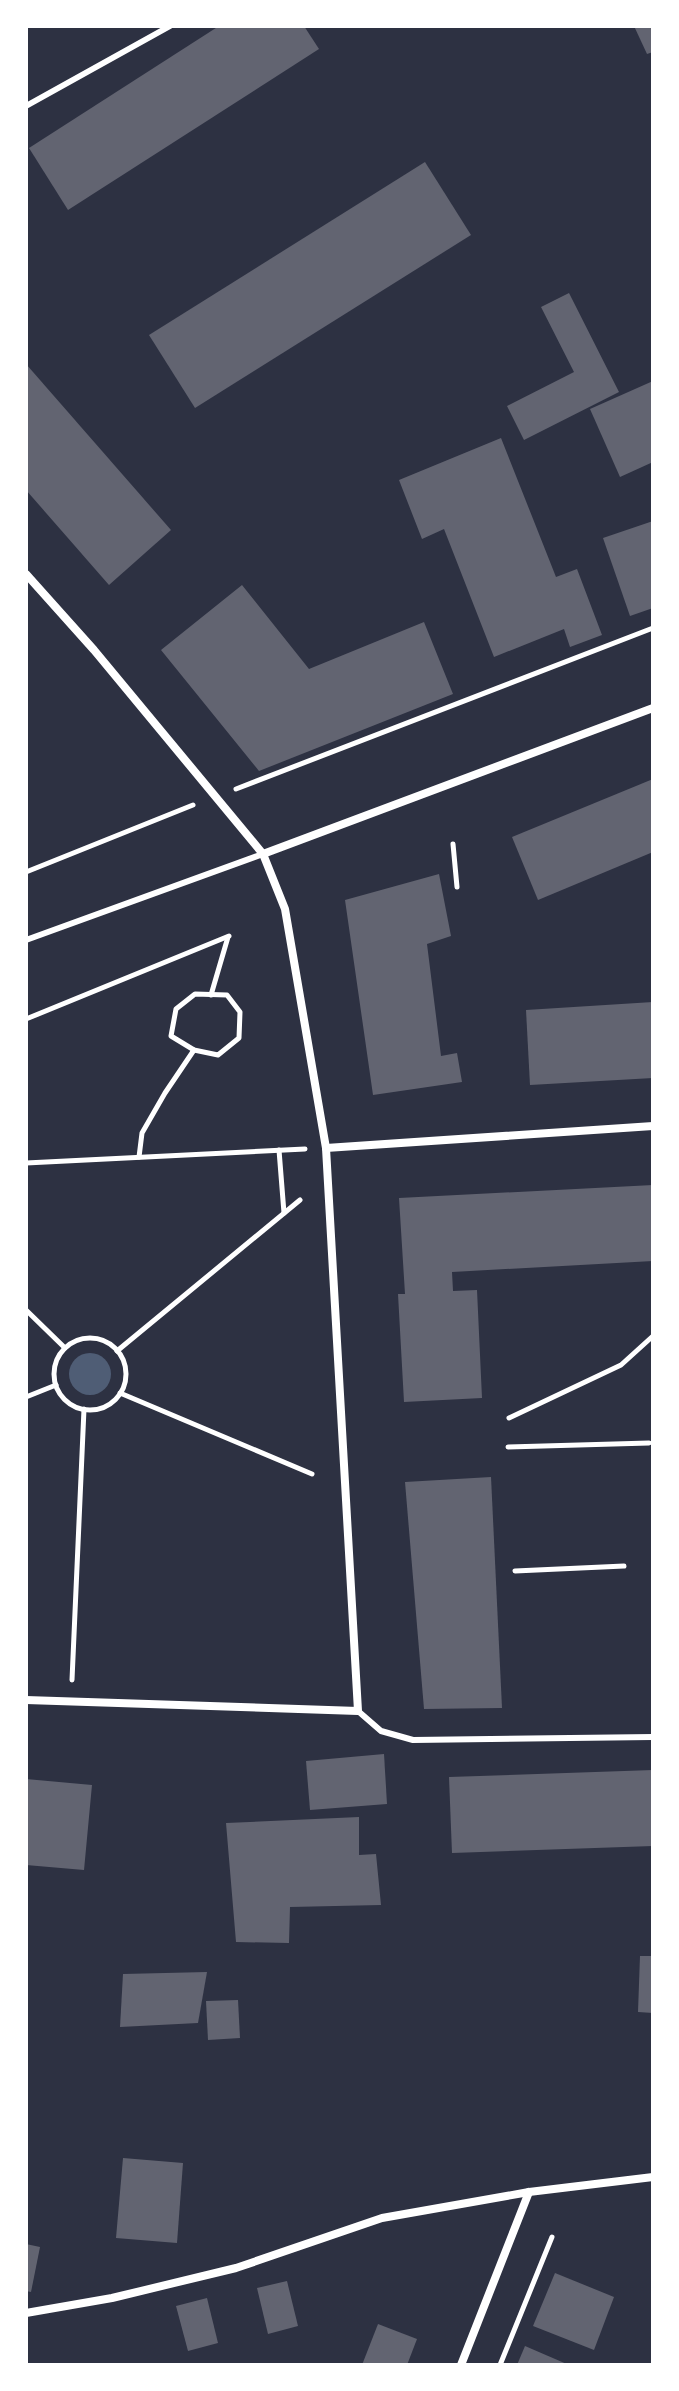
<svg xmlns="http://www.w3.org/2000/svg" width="679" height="2391" font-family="'Times New Roman',serif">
  <rect width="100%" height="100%" fill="#2d3142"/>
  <circle fill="#4f5d75" cx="90" cy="1374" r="21"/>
  <g fill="#626471">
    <path d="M219,26h85l15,23 -251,161 -39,-62z"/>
    <path d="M634,26h19v26l-6,2z"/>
    <path d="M425,162l46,73 -276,173 -46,-73z"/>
    <path d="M569,293l50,99 -95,48 -17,-34 67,-34 -33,-65z"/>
    <path d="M26,364l145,166 -62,55 -83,-95z"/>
    <path d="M653,381v81l-33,15 -30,-68z"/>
    <path d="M501,438l55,139 21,-8 25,66 -32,12 -6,-18 -70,28 -50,-128 -22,10 -23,-59z"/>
    <path d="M653,521v87l-23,8 -27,-78z"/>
    <path d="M242,585l67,84 115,-47 29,72 -194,77 -98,-121z"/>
    <path d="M653,779v73l-115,48 -26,-63z"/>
    <path d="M439,874l12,62 -24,8 14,112 16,-3 5,29 -89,13 -28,-195z"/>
    <path d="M653,1002v76l-123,7 -4,-75z"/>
    <path d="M653,1185v76l-201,11 1,19 24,-1 5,108 -78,4 -6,-108h7l-6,-96z"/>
    <path d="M491,1477l11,231 -78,1 -19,-227z"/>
    <path d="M384,1754l3,50 -77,6 -4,-49z"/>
    <path d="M653,1770v76l-201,7 -3,-76z"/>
    <path d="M26,1779l66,6 -8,85 -58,-5z"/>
    <path d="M359,1817v38l17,-1 5,51 -91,2 -1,36 -53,-1 -10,-119z"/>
    <path d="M640,1956h13v57l-15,-1z"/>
    <path d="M207,1972l-9,51 -78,4 3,-53z"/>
    <path d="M238,2000l2,38 -32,2 -2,-39z"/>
    <path d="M123,2158l60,5 -6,80 -61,-5z"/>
    <path d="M26,2244l14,3 -9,45 -5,-1z"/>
    <path d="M555,2273l59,24 -20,53 -61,-24z"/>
    <path d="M287,2281l11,45 -30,8 -11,-46z"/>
    <path d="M207,2298l11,45 -30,8 -12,-45z"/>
    <path d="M378,2324l39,15 -10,26h-45z"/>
    <path d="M525,2346l44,19h-52z"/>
  </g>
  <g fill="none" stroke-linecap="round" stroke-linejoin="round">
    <g stroke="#fff" stroke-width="5">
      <path d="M236,789l417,-161"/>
      <path d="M453,844l4,43"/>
      <path d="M26,872l167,-67"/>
      <path d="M195,994l32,1 13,17 -1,26 -21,17 -24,-5 -23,-14 5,-27z"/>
      <path d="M211,995l17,-58"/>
      <path d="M26,1019l203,-83"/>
      <path d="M279,1150l5,63"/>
      <path d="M139,1157l3,-24 23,-40 29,-43"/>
      <path d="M26,1163l279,-14"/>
      <path d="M26,1310l39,38"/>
      <circle cx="90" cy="1374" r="36"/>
      <path d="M117,1351l183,-151"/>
      <path d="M120,1393l192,81"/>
      <path d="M26,1397l30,-12"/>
      <path d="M509,1418l112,-53 32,-29"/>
      <path d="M508,1447l141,-4"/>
      <path d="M515,1571l109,-5"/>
      <path d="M72,1680l12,-271"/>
      <path d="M500,2365l52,-128"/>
    </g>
    <g stroke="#fff" stroke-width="6">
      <path d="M26,106l144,-80"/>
      <path d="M26,940l237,-86"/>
      <path d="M358,1711l23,20 32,9 240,-3"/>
    </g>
    <g stroke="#fff" stroke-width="8">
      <path d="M26,574l68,76 169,204 22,55 41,239 32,563 -332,-11"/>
      <path d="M263,854l390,-146"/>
      <path d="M326,1148l327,-22"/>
      <path d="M26,2313l86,-15 124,-30 146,-50 147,-26 124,-15"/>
      <path d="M461,2365l68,-173"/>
    </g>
  </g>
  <rect width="679" height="2391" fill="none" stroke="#ffffff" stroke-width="56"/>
</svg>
